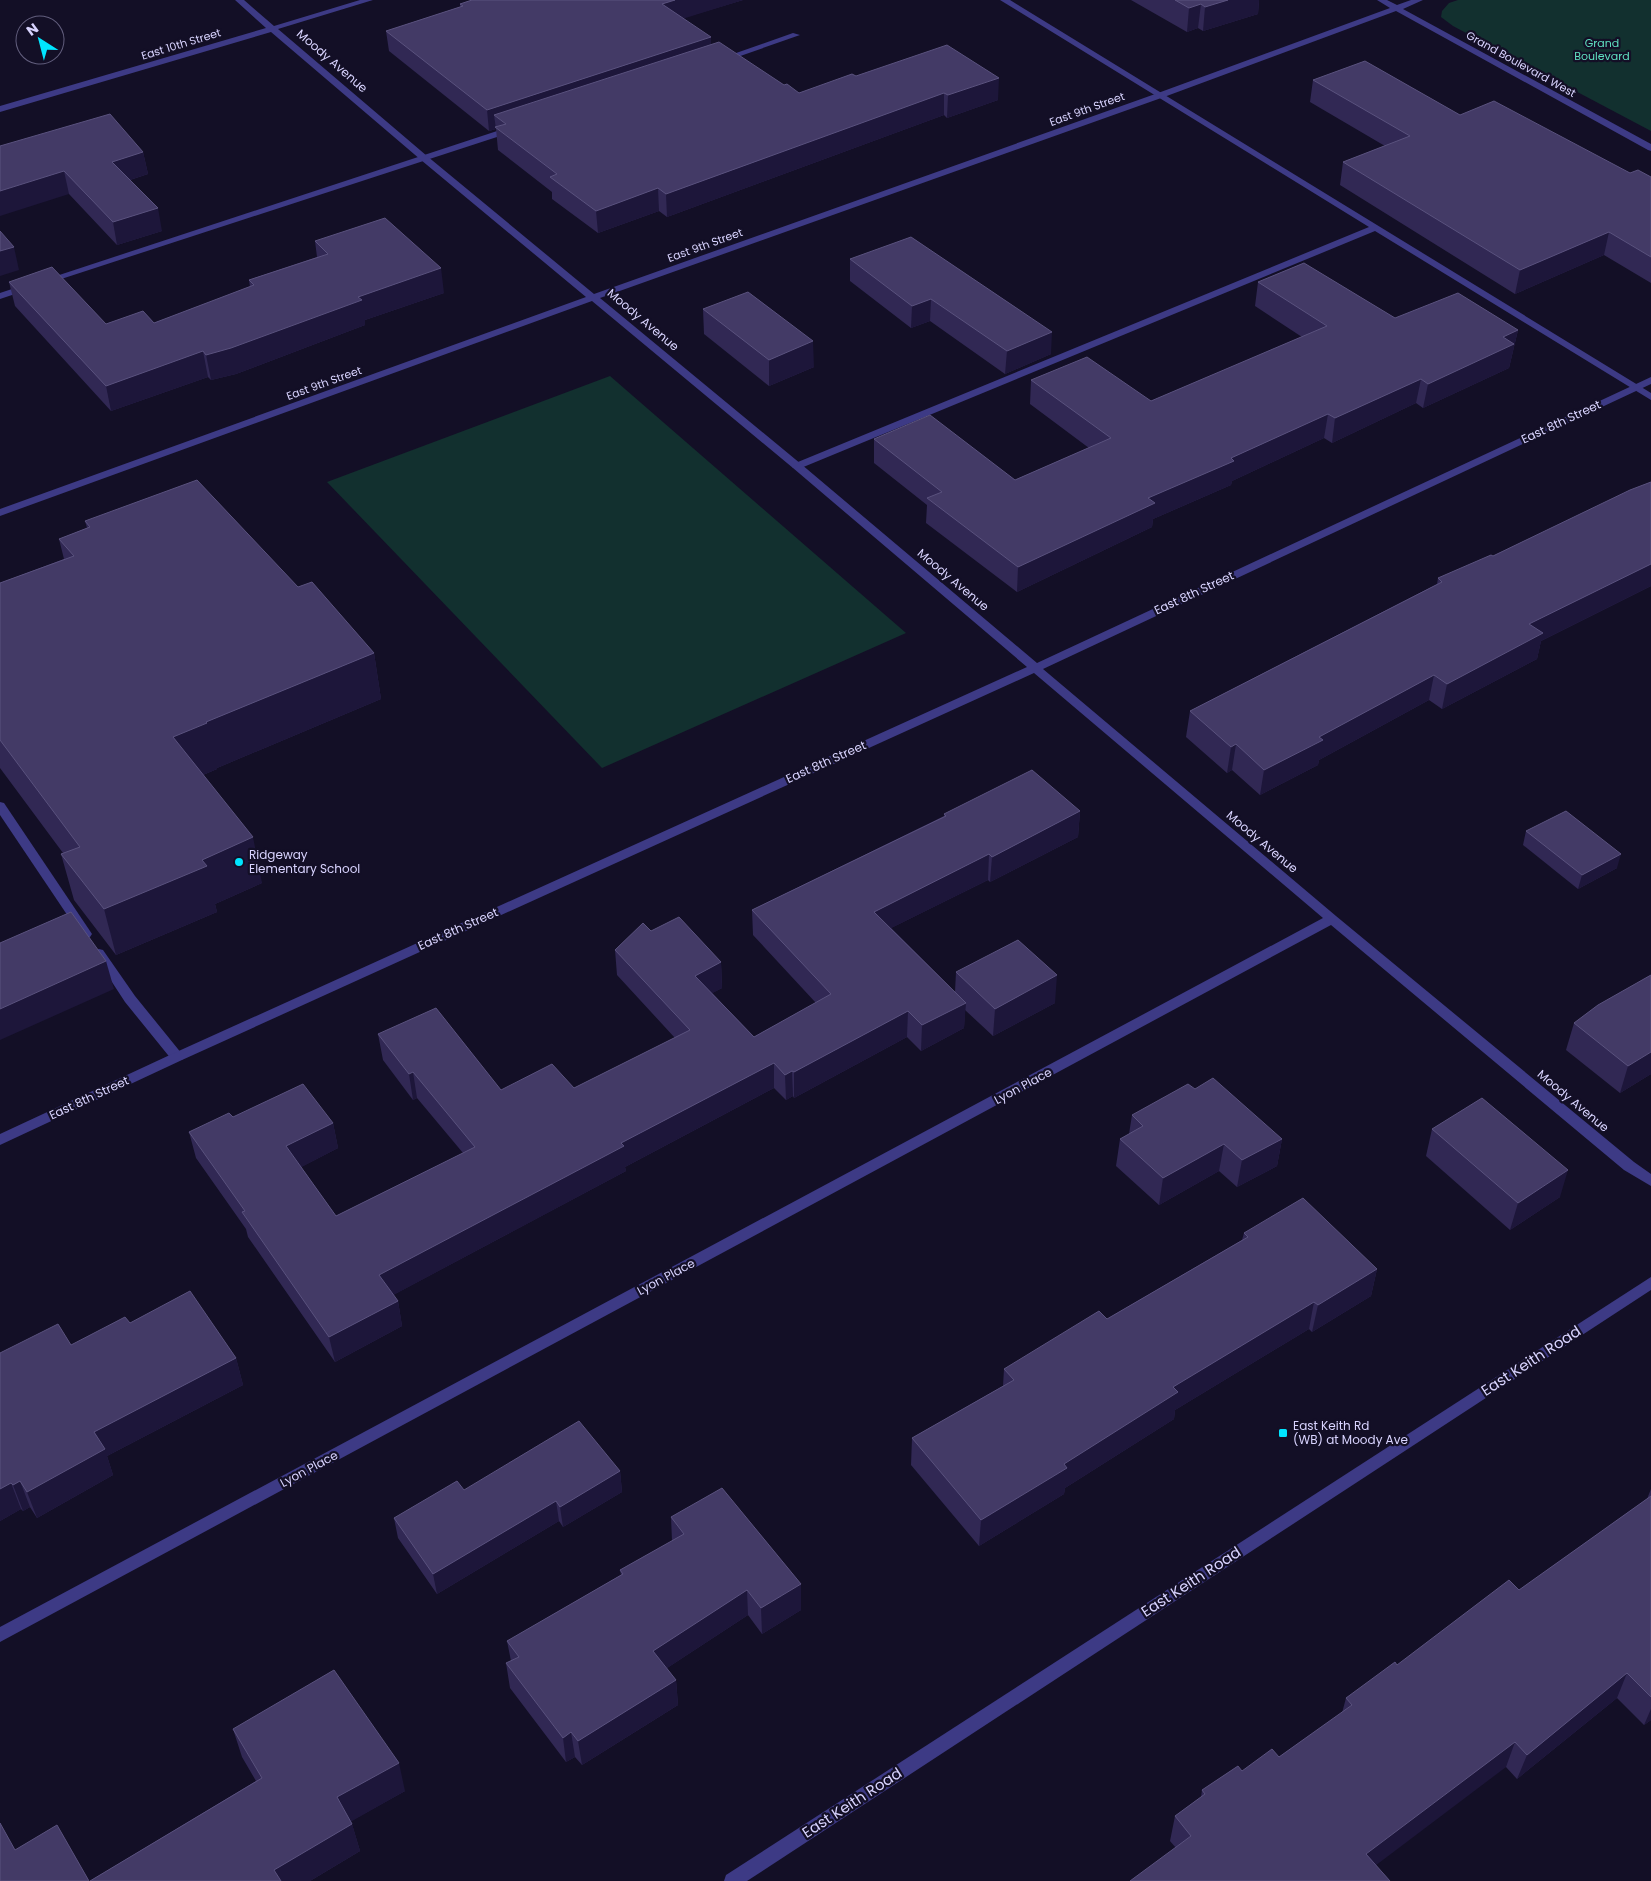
<svg xmlns="http://www.w3.org/2000/svg" width="1651" height="1881" font-family="Poppins,sans-serif">
  <rect width="100%" height="100%" fill="#130f26"/>
  <g fill="#12302f">
    <path d="M1458,0h193v131l-198,-105 -12,-9 1,-6 7,-8z"/>
    <path d="M610,376l296,257 -304,135 -275,-286z"/>
  </g>
  <g fill="none" stroke-linecap="round" stroke-linejoin="round">
    <g fill="#3d3a85" fill-rule="evenodd">
      <path d="M1000,0h10l641,393v7l-276,-169 -574,237h-8l-1,-2 1,-2 576,-237z"/>
      <path d="M793,33l7,2 -74,26 -7,-2z"/>
      <path d="M512,126l3,1v4l-466,152h-6l-2,-2z"/>
      <path d="M27,284l5,3 -2,2 -30,10v-6z"/>
      <path d="M0,802l4,1 86,128 2,3 -2,3h-8l-82,-122z"/>
      <path d="M99,949l4,1 32,46 47,58 2,3 -2,3h-10l-47,-58 -32,-49 2,-3z"/>
    </g>
    <path fill="#3d3a85" fill-rule="evenodd" d="M235,0h9l30,26 86,-26h13l-95,29 149,127 167,138 564,-201 232,-85 -13,-8h10l10,5 14,-5h12l-20,9 248,135v7l-3,-1 -252,-139 -232,86 -564,201 201,166 236,199 614,-286v7l-608,285 293,247 298,246 17,12v12l-27,-16 -293,-245 -1331,717v-15l1323,-709 -289,-245 -852,387 -182,85v-11l172,-80 855,-387 -234,-199 -201,-167 -592,215v-7l586,-212 -165,-137 -150,-128 -271,80v-6l266,-78z"/>
    <path fill="#3d3a85" fill-rule="evenodd" d="M1651,1277v13l-904,591h-23l2,-6z"/>
  </g>
  <g fill="#312854">
    <path d="M472,0h271l-60,18 28,26 73,41 15,8 57,-17 142,24 -51,18 -3,-3 -277,102 -8,-6 -61,22 -46,-34v-7l-54,-42 -2,-21 -7,2 -100,-80 -3,-20 74,-24v-3z"/>
    <path d="M1131,0h128l-1,14 -55,17 -5,-3 -11,4z"/>
    <path d="M1313,80l147,35 170,58 21,4v106l-47,-28 -89,39 -175,-109 3,-23 42,-16 -75,-44z"/>
    <path d="M0,146l143,6 5,22 -18,6 32,51 -45,14 -48,-51z"/>
    <path d="M315,241l129,52 -79,27v5l-129,49 -25,6 -3,-3 -97,34 -96,-105 -6,-24 97,42 48,-1 96,-36 -1,-7 68,-23z"/>
    <path d="M850,259l201,95 -46,20 -75,-53 -19,7 -61,-47z"/>
    <path d="M1258,282l137,36 123,12 -9,38 -86,40 -7,-5 -84,40 -8,-5 -92,43 -1,4 -78,34 -1,8 -135,65 -91,-69 1,-18 -53,-42v-24l141,41 74,-32 -59,-44 1,-24 120,21 151,-64 -47,-31z"/>
    <path d="M703,309l111,58 -45,19 -65,-52z"/>
    <path d="M1651,482v104l-110,55 -4,18 -95,50 -13,-9 -110,60 -1,5 -58,30 -28,-25 -5,3 -41,-36 4,-26 247,-127 1,-6 55,-22z"/>
    <path d="M85,521l213,66 76,66 7,46 -164,69v1l-14,6 59,108 -47,21 2,8 -101,43 -42,-55 -13,-46 2,-1 -63,-85v-185l64,-24 -5,-20 28,-11z"/>
    <path d="M1080,811l-2,26 -88,45 -2,-2 -97,48 64,64 1,-20 99,31 -62,33 -28,-26 -1,18 -43,23 -14,-14 -113,61 -1,-2 -7,4 -12,-12 -149,79 1,4 -233,124 5,6 4,25 -67,36 -87,-125 -2,-8 -50,-71 -7,-26 44,-15 100,6 5,25 -37,19 35,49 127,-63 -46,-55 -4,2 -30,-40 -5,-26 123,56 73,-2 101,-50 -58,-63 -2,-25 36,-19 70,31 1,26 -10,5 42,44 62,-34 -63,-68 -1,-25 192,-94v-2z"/>
    <path d="M1526,831l91,37 -39,21 -55,-44z"/>
    <path d="M1574,1023l77,51 -31,19 -54,-43z"/>
    <path d="M1132,1115l150,24 -5,27 -40,21 -18,-16 -60,34 -43,-39 4,-27 9,-5z"/>
    <path d="M1432,1129l128,68 -50,33 -84,-74z"/>
    <path d="M1244,1233l133,36 -6,27 -59,36 -3,-3 -134,81 -1,9 -109,69 -1,6 -85,52 -68,-81 1,-27 91,-52 1,-17 103,-50 135,-79z"/>
    <path d="M130,1323l106,35 7,27 -136,71 6,19 -76,43 -7,-11 -7,4 -2,-2 -21,12v-168l71,-8z"/>
    <path d="M620,1471l2,21 -59,35 -4,-6 -122,73 -39,-56 -4,-20 70,-28z"/>
    <path d="M1651,1489v231l-7,5 -27,-27 -100,81 -11,-12 -330,81 -6,-7 5,-25 26,-19 1,-7 40,-19 37,-14 63,-44 4,-15 51,-33 122,-75 128,-91z"/>
    <path d="M671,1517l130,93 -39,24 -14,-19 -81,53 9,12 2,25 -96,60 -7,-8 -9,5 -56,-74 -4,-25 5,-2 -4,-20 114,-66 -1,-5 52,-29z"/>
    <path d="M233,1729l172,62 -54,30 9,30 -50,30h-220l166,-100 -14,-24z"/>
  </g>
  <g fill="#1d163a">
    <path d="M675,0h68l-80,25 -1,-21z"/>
    <path d="M1228,0h31l-1,14 -55,17 2,-24z"/>
    <path d="M1201,4l-3,24 -11,4 2,-24z"/>
    <path d="M711,37v21l-205,66 -12,-9 2,14 -7,2 -2,-21z"/>
    <path d="M999,78l-1,22 -51,18 1,-23z"/>
    <path d="M944,93v22l-277,102 -1,-23z"/>
    <path d="M143,152l5,22 -31,10 -5,-22z"/>
    <path d="M64,171l5,23 -69,22v-25z"/>
    <path d="M658,188l1,23 -61,22 -2,-22z"/>
    <path d="M158,208l4,23 -45,14 -4,-23z"/>
    <path d="M1609,232l-5,23 -89,39 5,-24z"/>
    <path d="M14,247l5,23 -19,6v-25z"/>
    <path d="M441,268l3,25 -79,27v5l-129,49 -25,6 -5,-25 152,-58z"/>
    <path d="M931,299l-1,22 -19,7 1,-22z"/>
    <path d="M1518,330l-9,38 -86,40 5,-24 75,-47z"/>
    <path d="M1052,332l-1,22 -46,20 2,-23z"/>
    <path d="M813,341l1,26 -45,19v-26z"/>
    <path d="M203,351l5,26 -97,34 -5,-25z"/>
    <path d="M1421,379l-5,24 -84,40 3,-25z"/>
    <path d="M1328,414l-4,24 -92,43 -1,4 -78,34 -1,8 -135,65 1,-25 130,-69 83,-40z"/>
    <path d="M1651,564v22l-110,55 -4,18 -95,50 5,-25 82,-60z"/>
    <path d="M374,653l7,46 -164,69v1l-33,14 -11,-46 33,-15z"/>
    <path d="M1434,675l-5,25 -110,60 -1,5 -58,30 4,-25 55,-33z"/>
    <path d="M1236,744l-4,26 -5,3 4,-26z"/>
    <path d="M1080,811l-2,26 -88,45 2,-25z"/>
    <path d="M253,837l9,46 -47,21 2,8 -101,43 -12,-46 98,-49z"/>
    <path d="M989,854l-1,26 -115,57 1,-25z"/>
    <path d="M1621,854l-4,14 -39,21 4,-14z"/>
    <path d="M106,961l8,28 -114,51v-31z"/>
    <path d="M721,962l1,26 -26,14 -1,-26z"/>
    <path d="M1057,975l-2,28 -62,33 2,-27z"/>
    <path d="M966,1003l-2,25 -43,23 1,-26z"/>
    <path d="M908,1011l-1,26 -113,61v-26z"/>
    <path d="M1651,1052v22l-31,19 8,-27z"/>
    <path d="M774,1063v25l-149,79 1,4 -242,129 -5,-25 242,-132z"/>
    <path d="M792,1071l1,25 -7,4 -1,-25z"/>
    <path d="M413,1072l4,26 -4,2 -4,-26z"/>
    <path d="M333,1123l5,25 -46,24 -6,-26z"/>
    <path d="M1282,1139l-5,27 -40,21 5,-27z"/>
    <path d="M1224,1144l-5,27 -60,34 4,-27z"/>
    <path d="M1568,1170l-8,27 -50,33 8,-27z"/>
    <path d="M1377,1269l-6,27 -59,36 6,-27z"/>
    <path d="M398,1301l4,25 -67,36 -6,-25z"/>
    <path d="M1314,1302l-5,27 -134,81 -1,9 -109,69 -1,6 -85,52 2,-26 192,-133z"/>
    <path d="M236,1358l7,27 -136,71 6,19 -76,43 -10,-26 67,-60z"/>
    <path d="M620,1471l2,21 -59,35 -3,-20z"/>
    <path d="M20,1481l10,26 -7,4 -10,-26z"/>
    <path d="M11,1483l10,26 -21,12v-32z"/>
    <path d="M556,1501l3,20 -122,73 -4,-20z"/>
    <path d="M801,1584v26l-39,24 -1,-26z"/>
    <path d="M747,1590l1,25 -93,61 -2,-25z"/>
    <path d="M1627,1673l-10,25 -100,81 10,-24z"/>
    <path d="M676,1680l2,25 -96,60 -4,-24z"/>
    <path d="M1651,1709v11l-7,5z"/>
    <path d="M571,1732l4,25 -9,5 -3,-24z"/>
    <path d="M1515,1742l-9,25 -147,111 7,-24z"/>
    <path d="M399,1763l6,28 -60,34 -8,-28z"/>
    <path d="M352,1824l8,27 -50,30h-32l-4,-11z"/>
  </g>
  <g fill="#433a66" stroke="#5a527e">
    <path d="M472,0h203l-13,4 49,33 -224,73 -101,-79 77,-25 -3,-2z"/>
    <path d="M1175,0h53l-23,7 -4,-3 -12,4z"/>
    <path d="M719,42l65,43 3,-1 12,9 53,-19 4,2 91,-31 52,33 -51,17 -4,-2 -278,101 -8,-6 -62,23 -46,-34 7,-3 -62,-47 11,-3 -12,-9z"/>
    <path d="M1365,61l95,54 34,-14 136,72 8,-3 13,7v80l-42,-25 -89,38 -177,-108 67,-26 -97,-56z"/>
    <path d="M110,114l33,38 -31,10 46,46 -45,14 -49,-51 -64,20v-45z"/>
    <path d="M385,218l56,50 -83,29 4,3 -131,48 -25,7 -3,-4 -97,35 -97,-104 43,-15 54,57 37,-13 11,12 100,-38 -5,-5 79,-26 -13,-13z"/>
    <path d="M0,231l14,16 -14,4z"/>
    <path d="M911,237l141,95 -45,19 -76,-52 -19,7 -62,-47z"/>
    <path d="M1304,263l91,55 63,-25 60,37 -15,7 11,7 -86,40 -7,-5 -86,39 -7,-4 -97,44 3,3 -86,37 7,5 -137,64 -91,-69 15,-6 -68,-53 56,-24 85,65 96,-42 -80,-58 56,-23 64,44 176,-75 -69,-44z"/>
    <path d="M748,292l65,49 -44,19 -66,-51z"/>
    <path d="M197,480l101,107 14,-5 62,71 -168,69 1,1 -34,14 80,100 -51,23 5,6 -103,43 -43,-55 19,-7 -80,-107v-157l74,-27 -15,-17 31,-12 -5,-6z"/>
    <path d="M1651,482v82l-122,60 14,9 -96,51 -13,-9 -115,62 4,3 -59,30 -28,-26 -5,3 -41,-36 252,-129 -4,-4 53,-23 2,1 137,-66z"/>
    <path d="M1032,770l48,41 -88,46 -3,-3 -115,58 92,91 -44,22 -14,-14 -114,61 -2,-1 -7,4 -11,-12 -153,80 3,3 -245,129 19,26 -69,36 -87,-125 3,-1 -56,-79 40,-19 4,4 70,-33 30,39 -47,23 50,70 139,-69 -62,-75 -4,2 -31,-40 58,-26 65,82 51,-26 22,24 116,-58 -75,-80 28,-27 8,8 28,-14 42,45 -26,14 59,61 77,-43 -79,-84 194,-94 -2,-2z"/>
    <path d="M1566,811l55,43 -39,21 -56,-44z"/>
    <path d="M71,912l35,49 -106,48v-66z"/>
    <path d="M1018,940l39,35 -62,34 -39,-37z"/>
    <path d="M1651,975v77l-23,14 -54,-43 24,-18z"/>
    <path d="M1213,1078l69,61 -40,21 -18,-16 -61,34 -43,-39 23,-13 -11,-11 56,-31 7,5z"/>
    <path d="M1482,1098l86,72 -50,33 -86,-74z"/>
    <path d="M1303,1198l74,71 -59,36 -4,-3 -141,85 5,5 -114,72 3,4 -86,52 -69,-82 102,-58 -10,-11 95,-58 8,8 141,-82 -4,-4z"/>
    <path d="M190,1291l46,67 -142,74 11,17 -78,43 -7,-11 -7,4 -2,-2 -11,6v-136l58,-29 13,21 54,-28 5,6z"/>
    <path d="M579,1421l41,50 -60,36 -4,-6 -123,73 -39,-56 63,-37 7,9z"/>
    <path d="M722,1488l79,96 -40,24 -14,-18 -94,61 23,29 -98,61 -7,-9 -8,6 -57,-75 13,-6 -12,-16 116,-67 -3,-4 64,-36 -13,-17z"/>
    <path d="M1651,1496v201l-24,-24 -100,82 -12,-13 -149,112 24,27h-260l61,-45 -16,-20 30,-22 -3,-4 36,-24 4,5 30,-22 7,8 73,-52 -6,-7 49,-36 2,3 112,-85 10,10z"/>
    <path d="M334,1670l65,93 -62,34 15,27 -78,46 7,11h-191l172,-103 -29,-49z"/>
    <path d="M0,1823l15,27 42,-25 32,56h-89z"/>
  </g>
  <g fill="#00e5ff" stroke="#130f26" stroke-width="2">
    <circle cx="239" cy="862" r="5"/>
    <rect x="1278" y="1428" width="10" height="10" rx="2.5"/>
  </g>
  <g text-anchor="middle" stroke-width="4.5" stroke-linejoin="round" paint-order="stroke">
    <g font-size="11" fill="#5fe0c0" stroke="#130f26">
      <text x="1602" y="47">Grand<tspan x="1602" dy="13">Boulevard</tspan></text>
    </g>
    <g font-size="11" fill="#d9d4ff" stroke="#130f26">
      <text transform="translate(181 44) rotate(-17)" y="4">East 10th Street</text>
      <text transform="translate(1521 64) rotate(29)" y="4">Grand Boulevard West</text>
      <text transform="translate(1087 109) rotate(-20)" y="4">East 9th Street</text>
      <text transform="translate(705 245) rotate(-20)" y="4">East 9th Street</text>
      <text transform="translate(324 383) rotate(-20)" y="4">East 9th Street</text>
    </g>
    <g font-size="12" fill="#d9d4ff" stroke="#130f26">
      <text transform="translate(332 61) rotate(41)" y="4">Moody Avenue</text>
      <text transform="translate(643 320) rotate(40)" y="4">Moody Avenue</text>
      <text transform="translate(1561 422) rotate(-25)" y="4">East 8th Street</text>
      <text transform="translate(953 580) rotate(40)" y="4">Moody Avenue</text>
      <text transform="translate(1194 593) rotate(-25)" y="4">East 8th Street</text>
      <text transform="translate(826 762) rotate(-24)" y="4">East 8th Street</text>
      <text transform="translate(1262 842) rotate(40)" y="4">Moody Avenue</text>
      <text transform="translate(458 929) rotate(-24)" y="4">East 8th Street</text>
      <text transform="translate(1023 1086) rotate(-28)" y="4">Lyon Place</text>
      <text transform="translate(89 1098) rotate(-25)" y="4">East 8th Street</text>
      <text transform="translate(1573 1101) rotate(40)" y="4">Moody Avenue</text>
      <text transform="translate(666 1277) rotate(-28)" y="4">Lyon Place</text>
      <text transform="translate(309 1469) rotate(-28)" y="4">Lyon Place</text>
    </g>
    <g font-size="12" fill="#d9d4ff" stroke="#130f26" text-anchor="start">
      <text x="249" y="859">Ridgeway<tspan x="249" dy="14">Elementary School</tspan></text>
      <text x="1293" y="1430">East Keith Rd<tspan x="1293" dy="14">(WB) at Moody Ave</tspan></text>
    </g>
    <g font-size="15" fill="#d9d4ff" stroke="#130f26">
      <text transform="translate(1531 1361) rotate(-33)" y="5">East Keith Road</text>
      <text transform="translate(1191 1582) rotate(-33)" y="5">East Keith Road</text>
      <text transform="translate(852 1803) rotate(-33)" y="5">East Keith Road</text>
    </g>
  </g>
  <g transform="translate(40 40) rotate(324)"><circle r="24" fill="#130f26" stroke="#625e7d"/>
  <path d="M0-4L9 19L0 12L-9 19Z" fill="#00e5ff"/>
  <text y="-8" font-size="14" font-weight="bold" text-anchor="middle" fill="#d9d4ff">N</text>
  </g>
</svg>
